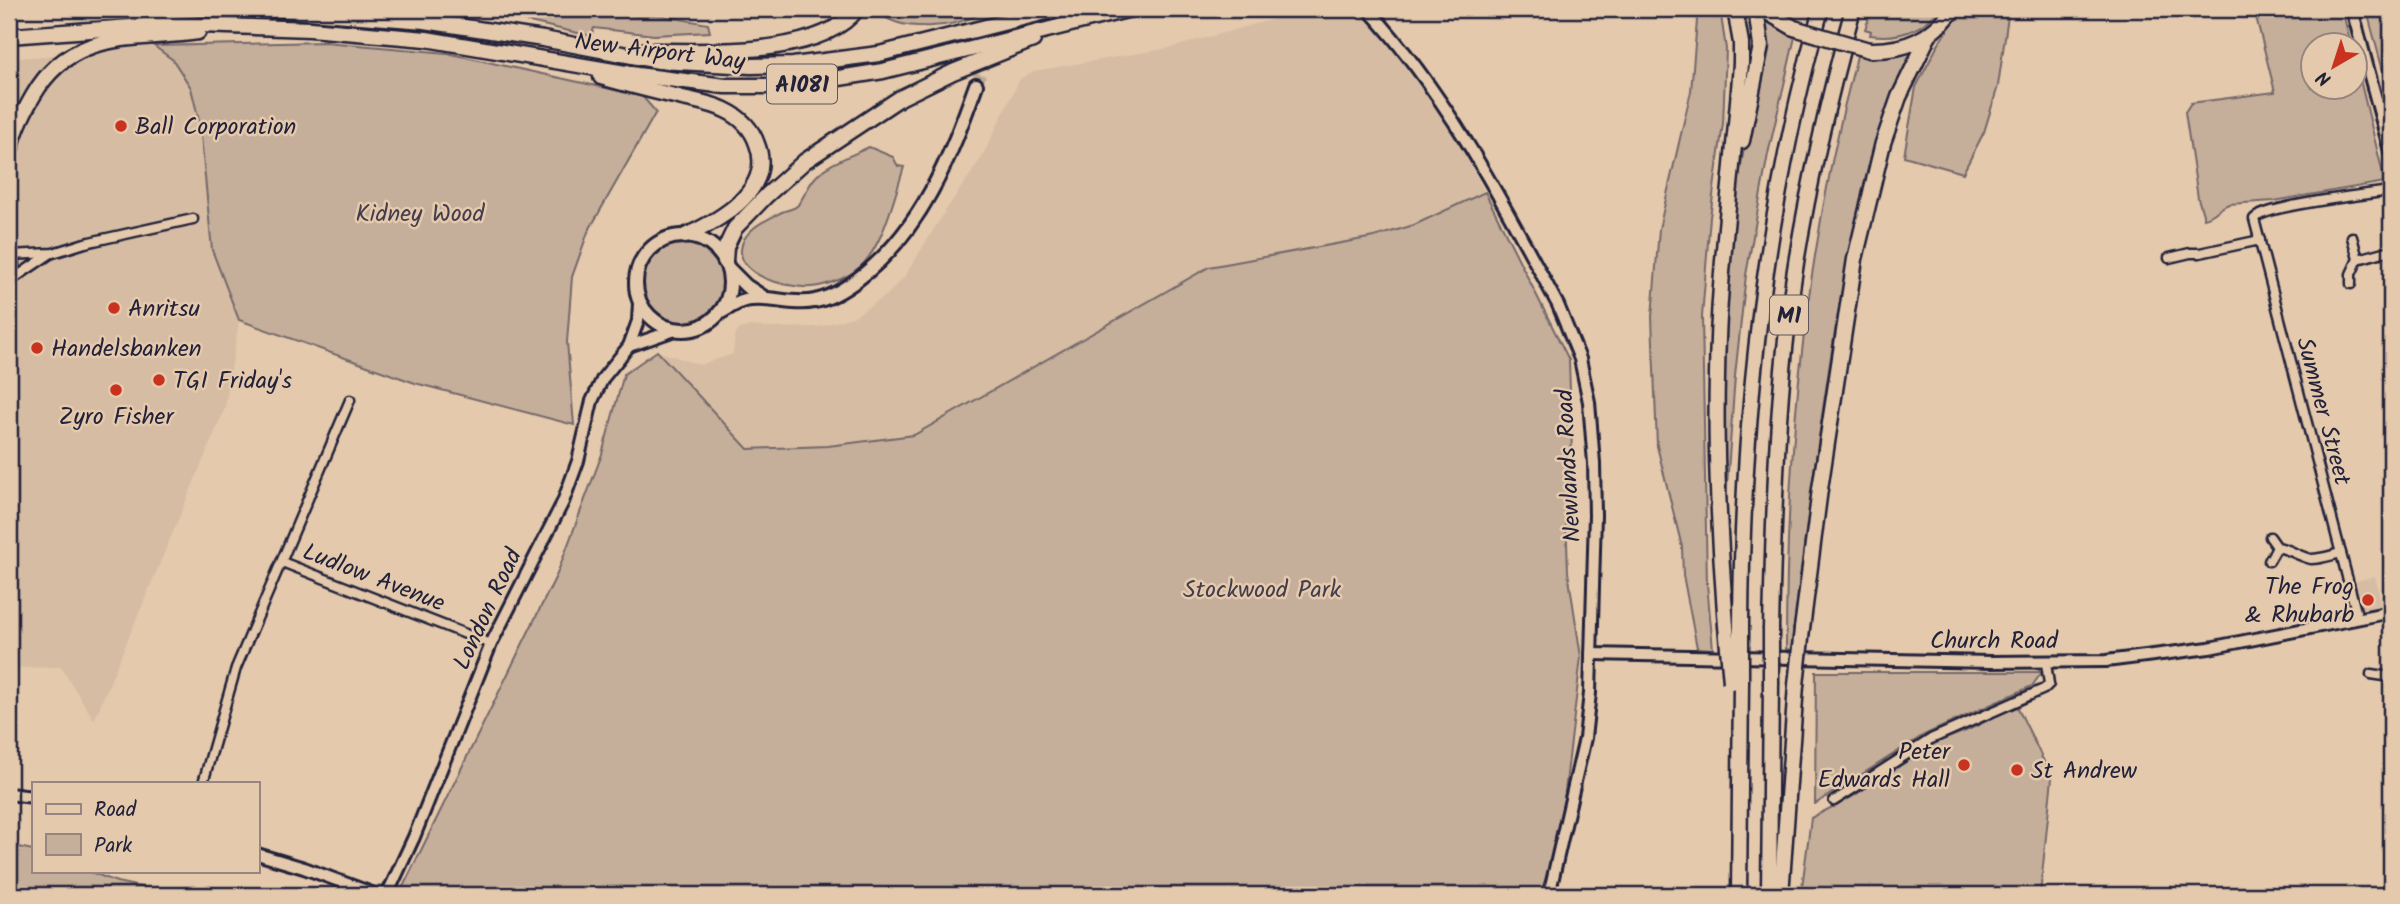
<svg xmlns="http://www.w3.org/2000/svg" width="2400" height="904" font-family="Kalam,sans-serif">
  <rect width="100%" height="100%" fill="#e4c9ac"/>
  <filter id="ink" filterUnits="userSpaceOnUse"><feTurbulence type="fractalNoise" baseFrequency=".0143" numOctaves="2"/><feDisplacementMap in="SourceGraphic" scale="14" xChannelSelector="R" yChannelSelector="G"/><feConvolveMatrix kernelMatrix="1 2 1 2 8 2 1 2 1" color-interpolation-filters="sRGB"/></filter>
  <g filter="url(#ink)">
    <g fill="#d5bca3">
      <path d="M1294,9h64l14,14 75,98 38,71 -52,35 -224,40 -295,168 -86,11 -80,3 -91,-98 43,14 33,-11 2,-19 5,-6 10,-3 24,2 44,-1 35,-10 33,-21 19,-20 39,-63 37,-54 39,-80 14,-8 136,-23 118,-33z"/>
      <path d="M154,46l19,14 18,28 9,37 12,125 27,70 -14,88 -131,312 -33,-53 -52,1v-609z"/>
      <path d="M2375,576l7,31 -22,4 -7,-29z"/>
    </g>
    <g fill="#c5ae9a" stroke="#74686a" stroke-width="2">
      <path d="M450,9h151l35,7 22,-1 50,9 2,8 -56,3 -60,-7 -3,8 -114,-26z"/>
      <path d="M879,9h79l21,5c-25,14 -76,19 -100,-1z"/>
      <path d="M1698,9h22l6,40 -3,75 -13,93 -8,100 5,267 6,65 -16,-1 -14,-73 -1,-28 -25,-101 -5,-129 7,-88 32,-138z"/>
      <path d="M1872,9h68c-18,22 -42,30 -70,26l1,-4 -6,-2z"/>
      <path d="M1963,9h46l-11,77 -14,46 -21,41 -59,-17 12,-69 24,-46z"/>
      <path d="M2254,9h88l9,36 -39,1v42h42l1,-29 30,123 -111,19 -45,3c-10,3 -14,12 -25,14l-6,-20 -13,-86 6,-9 84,-11z"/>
      <path d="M2386,9h5v65l-7,1 -16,-60z"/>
      <path d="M1761,16l34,21 -27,117 -22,121 -11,101 -10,137 -3,-158 12,-149 10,-58 21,-99z"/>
      <path d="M325,42l122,11 195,43 14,16 -68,120 -16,45 -5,65 7,83 -159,-42 -176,-63 -27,-70 -12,-125 -9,-37 -18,-28 -19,-14z"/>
      <path d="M1915,49c-43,79 -59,165 -75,253 -20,116 -34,232 -49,348l-5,-1c0,-200 19,-399 71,-593z"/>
      <path d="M869,147l24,10 5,9 6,1c-10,31 -22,86 -50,105 -9,6 -25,12 -35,14 -21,5 -80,-7 -78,-36 1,-20 25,-30 41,-38 4,-2 12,-3 15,-6 5,-5 11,-20 17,-27 13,-16 37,-23 55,-32z"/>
      <path d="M1485,192l84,168 3,93 -6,60 2,59 13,85 -23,193 -19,45h-1140l158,-321 45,-120 22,-80 33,-23 91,98 80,-3 86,-11 295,-168 165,-30 40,-12z"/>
      <circle cx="683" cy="282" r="42"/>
      <path d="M1816,672h226l-10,14 -108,49 -109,69z"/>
      <path d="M2017,706l35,72 -12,117h-239l10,-77 41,-21 83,-54 33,-13z"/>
      <path d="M9,845l24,5v21h55l29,11 61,13h-169z"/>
    </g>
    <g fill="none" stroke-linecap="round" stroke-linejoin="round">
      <path stroke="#bda895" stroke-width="12" stroke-dasharray="12 6" stroke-linecap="butt" d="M976,85l30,-76"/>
      <defs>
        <g id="street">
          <path d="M2352,237l6,22"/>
          <path d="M9,254l5,10 -3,17"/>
          <path d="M9,255l44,-2 32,-10 108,-24"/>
          <path d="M2169,258l21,-5h10l60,-13"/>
          <path d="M10,281l40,-27"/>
          <path d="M2351,284v-10l7,-15 33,-9"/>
          <path d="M2270,537l7,10c12,2 24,10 34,12 10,0 21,-4 30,-6"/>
          <path d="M2269,561l8,-14"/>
          <path d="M282,562l209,82"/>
          <path d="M2358,619l-104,-400c10,-13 115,-25 137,-28"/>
          <path d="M2371,674l20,3"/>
          <path d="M203,783l33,-115 114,-268"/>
          <path d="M1834,801l97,-62 113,-50 5,-5 -3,-21"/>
        </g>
        <g id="secondary">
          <path d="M1368,9c80,87 134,192 190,296l22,54 9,43 5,61 1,52 -5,178 -5,45 -36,157"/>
          <path d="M2352,9l39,146"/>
          <path d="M629,346l46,-16"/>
          <path d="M1591,654l400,8 115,-1 103,-13 182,-36"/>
          <path d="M9,794l24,3"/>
          <path d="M257,854l47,14 73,27"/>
          <path d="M387,895l27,-58 77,-193 72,-142 15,-41 14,-60 11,-23 26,-32 9,-25 1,-18"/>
        </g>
        <g id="primary">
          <circle cx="683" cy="283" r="47"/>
          <path d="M728,268l18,18 20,13"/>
          <path d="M721,312c7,-4 16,-10 24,-12 23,-5 47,6 70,1 16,-3 30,-12 43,-22 64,-48 92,-122 118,-194"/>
        </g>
        <g id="highway">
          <path d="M270,9l155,12 118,18 116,22 92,5 42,-1 86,-11 179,-45"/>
          <path d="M1762,9l32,19"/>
          <path d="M9,20l73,-6 115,-5"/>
          <path d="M9,36l162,-12 139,5 116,10 211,36 88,11h44l39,-3 75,-12 248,-62"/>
          <path d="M1869,50c37,1 62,-11 85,-41"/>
          <path d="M637,51c58,-1 182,9 220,-42"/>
          <path d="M601,77c25,7 51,14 78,20 15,4 32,6 46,13 15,7 27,19 32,34 18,46 -39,77 -72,92"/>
          <path d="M1742,141l19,-95 -5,-37"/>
          <path d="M9,156c4,-22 13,-41 24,-60 38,-67 99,-55 165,-64"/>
          <path d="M725,261l1,-14 9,-19 32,-33 38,-34 95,-63 53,-26 80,-32"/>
          <path d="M1726,626c-6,-83 -11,-166 -9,-250 1,-105 17,-209 24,-313v-20l-6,-34"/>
          <path d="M1741,626c1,-208 23,-416 80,-617"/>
          <path d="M1771,628c3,-122 6,-245 25,-365 14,-86 34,-171 57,-254"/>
          <path d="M1802,629l18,-140 35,-230 28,-116 16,-46 31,-64"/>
          <path d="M1739,895l2,-213"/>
          <path d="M1769,895l2,-211"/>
          <path d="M1781,895l15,-210"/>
        </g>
      </defs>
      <use href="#street" stroke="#22223b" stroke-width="13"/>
      <use href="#secondary" stroke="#22223b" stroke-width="16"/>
      <use href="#primary" stroke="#22223b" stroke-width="18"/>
      <use href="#highway" stroke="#22223b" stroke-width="19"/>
      <use href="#street" stroke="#e4c9ac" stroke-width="8"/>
      <use href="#secondary" stroke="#e4c9ac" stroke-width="10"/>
      <use href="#primary" stroke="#e4c9ac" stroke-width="12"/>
      <use href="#highway" stroke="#e4c9ac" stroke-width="14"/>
      <defs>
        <g id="highway-bridge">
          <path d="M1794,28l75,22"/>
          <path d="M1726,626l5,56"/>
          <path d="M1741,682v-56"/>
          <path d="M1771,684v-56"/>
          <path d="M1796,685l6,-56"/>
        </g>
      </defs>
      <use href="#highway-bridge" stroke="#22223b" stroke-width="19" stroke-linecap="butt"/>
      <use href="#highway-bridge" stroke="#e4c9ac" stroke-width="14"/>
    </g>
  </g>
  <g fill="#c8321e" stroke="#e4c9ac" stroke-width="2.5">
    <circle cx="121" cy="126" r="7"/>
    <circle cx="114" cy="308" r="7"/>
    <circle cx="37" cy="348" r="7"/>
    <circle cx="159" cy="380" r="7"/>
    <circle cx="116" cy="390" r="7"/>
    <circle cx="2368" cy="600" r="7"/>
    <circle cx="1964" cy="765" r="7"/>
    <circle cx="2017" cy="770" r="7"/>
  </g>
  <g text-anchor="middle" stroke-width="5" stroke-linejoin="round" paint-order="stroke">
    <g fill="#e4c9ac" stroke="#5c545d" stroke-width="2">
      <rect x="767" y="64.5" width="70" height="39" rx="5"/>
      <rect x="1770" y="295.5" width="38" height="39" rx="5"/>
    </g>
    <g font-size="23" font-weight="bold" fill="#22223b">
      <text x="802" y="92">A1081</text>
      <text x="1789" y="323">M1</text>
    </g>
    <g font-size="24" fill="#22223b" stroke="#e4c9ac">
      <text transform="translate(660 51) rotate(7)" y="8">New Airport Way</text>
      <text transform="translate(2324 411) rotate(75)" y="8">Summer Street</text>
      <text transform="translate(1568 466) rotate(-93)" y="8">Newlands Road</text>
      <text transform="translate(374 577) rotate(21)" y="8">Ludlow Avenue</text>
      <text transform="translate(487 609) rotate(-65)" y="8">London Road</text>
      <text x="1994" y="648">Church Road</text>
    </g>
    <g font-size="24" fill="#22223b" stroke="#e4c9ac" text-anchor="start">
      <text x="135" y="134">Ball Corporation</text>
      <text x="128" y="316">Anritsu</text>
      <text x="51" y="356">Handelsbanken</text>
      <text x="173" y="388">TGI Friday's</text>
      <text x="116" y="424" text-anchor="middle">Zyro Fisher</text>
      <text x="2354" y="594" text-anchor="end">The Frog<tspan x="2354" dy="28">&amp; Rhubarb</tspan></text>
      <text x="1950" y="759" text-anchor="end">Peter<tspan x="1950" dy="28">Edwards Hall</tspan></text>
      <text x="2031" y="778">St Andrew</text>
    </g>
    <g font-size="24" fill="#433e4e" stroke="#e4c9ac">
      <text x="420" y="221">Kidney Wood</text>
      <text x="1262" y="597">Stockwood Park</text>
    </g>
  </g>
  <rect width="2400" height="904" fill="none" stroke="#e4c9ac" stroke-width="35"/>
  <rect x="18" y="18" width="2365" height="869" fill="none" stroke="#22223b" stroke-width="2.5" filter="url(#ink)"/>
  <rect x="32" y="782" width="228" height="91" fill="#e4c9ac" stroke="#96867f" stroke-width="2"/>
  <rect x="46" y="804" width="35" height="10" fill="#e4c9ac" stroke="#96867f" stroke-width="2"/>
  <text x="94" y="816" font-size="21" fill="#22223b">Road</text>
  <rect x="46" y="834" width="35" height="21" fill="#c5ae9a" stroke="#96867f" stroke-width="2"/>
  <text x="94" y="852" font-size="21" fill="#22223b">Park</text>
  <g transform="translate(2334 66) rotate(219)"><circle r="33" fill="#e4c9ac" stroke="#96867f" stroke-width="2"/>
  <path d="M0-5L12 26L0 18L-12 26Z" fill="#c8321e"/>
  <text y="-10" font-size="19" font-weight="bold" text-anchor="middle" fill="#22223b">N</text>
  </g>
</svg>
